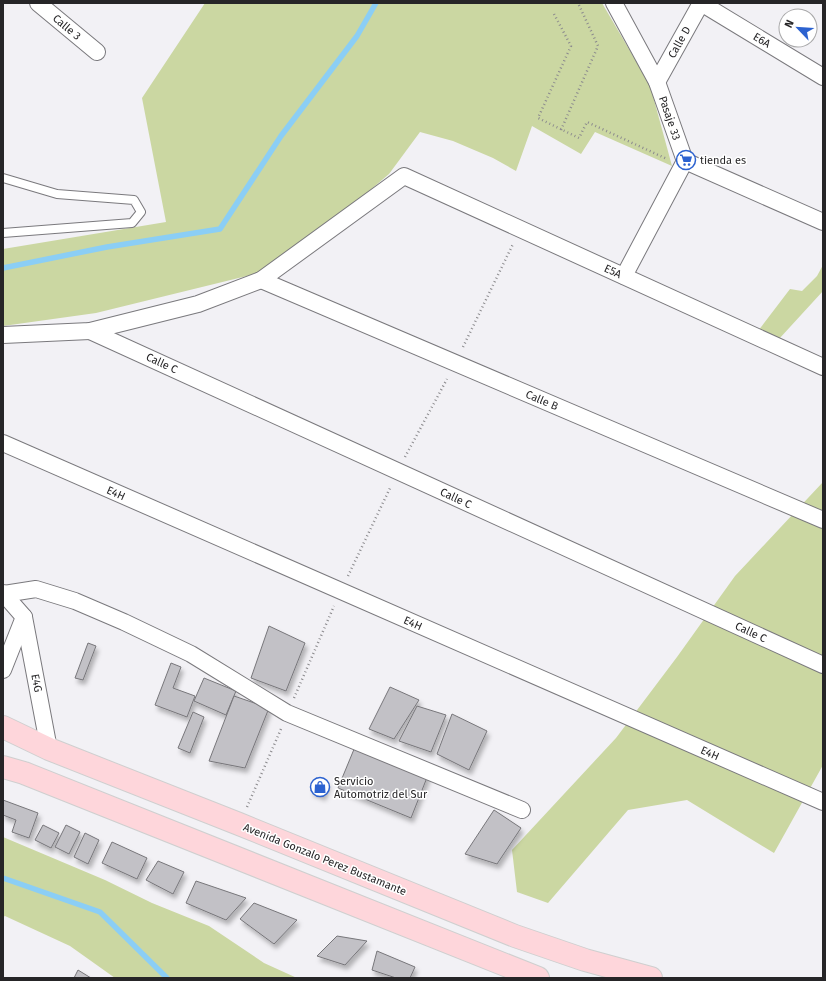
<svg xmlns="http://www.w3.org/2000/svg" width="826" height="981" font-family="'Fira Sans',sans-serif">
  <defs>
    <filter id="shadow"><feDropShadow dx="2.5" dy="4.5" stdDeviation="2" flood-color="#0004"/></filter>
  </defs>
  <rect width="100%" height="100%" fill="#f2f1f5"/>
  <g fill="#cbd7a2">
    <path d="M205,3h397l48,82 22,81 -77,-34 -14,22 -49,-28 -16,45 -23,-13 -40,-17 -33,-9 -31,42 -110,94 -183,45 -93,13v-77l163,-27 -24,-124z"/>
    <path d="M823,265v26l-44,48 -21,-8 32,-42 12,2 15,-15z"/>
    <path d="M823,482v283l-49,88 -87,-53 -59,10 -80,93 -31,-11 -5,-42 104,-112 61,-81 58,-81z"/>
    <path d="M3,837l102,43 47,23 57,23 55,37 33,15h-182l-45,-32 -65,-30 -2,1z"/>
  </g>
  <g fill="none" stroke-linecap="round" stroke-linejoin="round">
    <g stroke="#8bcef5" stroke-width="5.5">
      <path d="M3,268l104,-21 113,-18 61,-93 76,-100 19,-33"/>
      <path d="M3,878l97,34 67,66"/>
    </g>
  </g>
  <g fill="#c2c1c6" stroke="#77767a" filter="url(#shadow)">
    <path d="M269,626l36,17 -19,48 -35,-13z"/>
    <path d="M88,643l8,3 -13,34 -8,-2z"/>
    <path d="M171,663l10,4 -8,21 22,8 -8,21 -32,-12z"/>
    <path d="M204,678l32,13 -10,24 -32,-14z"/>
    <path d="M390,687l29,13 -25,39 -25,-10z"/>
    <path d="M234,696l35,12 -24,60 -36,-7z"/>
    <path d="M417,706l29,9 -15,37 -32,-11z"/>
    <path d="M193,712l11,5 -14,36 -12,-5z"/>
    <path d="M452,714l35,17 -18,39 -32,-16z"/>
    <path d="M357,742l71,33 -17,43 -73,-30z"/>
    <path d="M316,778l12,5 -5,13 -12,-5z"/>
    <path d="M3,800l35,13 -9,25 -17,-6 4,-12 -13,-5z"/>
    <path d="M494,810l27,18 -24,36 -32,-10z"/>
    <path d="M43,825l16,8 -8,15 -16,-8z"/>
    <path d="M66,825l14,7 -11,22 -14,-7z"/>
    <path d="M85,833l14,7 -11,24 -14,-7z"/>
    <path d="M112,842l35,16 -10,21 -35,-16z"/>
    <path d="M158,861l26,11 -11,22 -27,-14z"/>
    <path d="M196,881l50,17 -20,22 -40,-17z"/>
    <path d="M254,903l43,17 -23,24 -34,-25z"/>
    <path d="M337,936l30,5 -22,24 -28,-9z"/>
    <path d="M377,951l38,16 -5,11h-14l-24,-8z"/>
    <path d="M78,970l13,8h-17z"/>
  </g>
  <g fill="none" stroke-linecap="round" stroke-linejoin="round">
    <defs>
      <path id="lane" d="M3,178l54,16 77,6 7,12 -9,11 -129,10"/>
      <g id="street">
        <path d="M38,3l59,49"/>
        <path d="M614,3l43,79 28,79 -61,115"/>
        <path d="M701,3l122,74"/>
        <path d="M657,82l44,-79"/>
        <path d="M685,161l138,61"/>
        <path d="M261,280l562,240"/>
        <path d="M90,331l733,334"/>
        <path d="M3,335l87,-4 108,-27 63,-24 143,-104 419,191"/>
        <path d="M3,443l820,359"/>
        <path d="M3,593l21,24 25,132"/>
        <path d="M4,594l32,-5 39,12 49,21 67,32 96,59 235,97"/>
        <path d="M3,670l21,-53"/>
      </g>
      <g id="primary">
        <path d="M3,727l46,22 190,75 276,112 70,24 66,18"/>
        <path d="M3,767l21,6 514,205"/>
      </g>
    </defs>
    <use href="#lane" stroke="#7a797d" stroke-width="10"/>
    <use href="#street" stroke="#7a797d" stroke-width="18"/>
    <use href="#primary" stroke="#cfcfcf" stroke-width="24"/>
    <g stroke="#8c8b8e" stroke-width="2.5" stroke-dasharray="1 3" stroke-linecap="butt">
      <path d="M554,14l17,32 -33,72 41,20 8,-16 80,37"/>
      <path d="M561,130l37,-84 -20,-43"/>
      <path d="M463,347l50,-103"/>
      <path d="M405,457l42,-78"/>
      <path d="M348,576l43,-90"/>
      <path d="M294,698l40,-92"/>
      <path d="M247,807l34,-78"/>
    </g>
    <use href="#lane" stroke="#fff" stroke-width="8"/>
    <use href="#street" stroke="#fff" stroke-width="16"/>
    <use href="#primary" stroke="#fed6db" stroke-width="22"/>
  </g>
  <defs>
    <symbol id="supermarket-ring" viewBox="-11 -11 22 22"><circle r="9.5" fill="#fff" stroke="#2c62d0" stroke-width="1.5"/><path d="M-6-5.5h2.5l.6 2H6L4.5 2H-2.5L-4.4-4H-6ZM-1.5 3.2a1.3 1.3 0 1 0 .1 0ZM3 3.2a1.3 1.3 0 1 0 .1 0Z" fill="#2c62d0"/></symbol>
    <symbol id="shop-ring" viewBox="-11 -11 22 22"><circle r="9.5" fill="#fff" stroke="#2c62d0" stroke-width="1.5"/><path d="M-5-2.5h2.3a2.7 3.5 0 0 1 5.4 0H5L5.5 6h-11ZM-1.5-2.5h3a1.5 2.3 0 0 0-3 0Z" fill="#2c62d0"/></symbol>
  </defs>
  <g fill-rule="evenodd">
    <use href="#supermarket-ring" x="675" y="149" width="22" height="22"/>
    <use href="#shop-ring" x="309" y="776" width="22" height="22"/>
  </g>
  <g text-anchor="middle" stroke-width="3" stroke-linejoin="round" paint-order="stroke">
    <g font-size="11" fill="#262527" stroke="#fff">
      <text transform="translate(67 27) rotate(40)" y="4">Calle 3</text>
      <text transform="translate(762 40) rotate(31)" y="4">E6A</text>
      <text transform="translate(679 42) rotate(-61)" y="4">Calle D</text>
      <text transform="translate(670 118) rotate(71)" y="4">Pasaje 33</text>
      <text transform="translate(613 271) rotate(25)" y="4">E5A</text>
      <text transform="translate(162 363) rotate(25)" y="4">Calle C</text>
      <text transform="translate(542 400) rotate(23)" y="4">Calle B</text>
      <text transform="translate(116 493) rotate(24)" y="4">E4H</text>
      <text transform="translate(456 498) rotate(25)" y="4">Calle C</text>
      <text transform="translate(413 623) rotate(24)" y="4">E4H</text>
      <text transform="translate(751 632) rotate(25)" y="4">Calle C</text>
      <text transform="translate(37 683) rotate(79)" y="4">E4G</text>
      <text transform="translate(710 753) rotate(24)" y="4">E4H</text>
      <text transform="translate(325 859) rotate(22)" y="4">Avenida Gonzalo Perez Bustamante</text>
    </g>
    <g font-size="11" fill="#262527" stroke="#fff" text-anchor="start">
      <text x="700" y="164">tienda es</text>
      <text x="334" y="785">Servicio<tspan x="334" dy="13">Automotriz del Sur</tspan></text>
    </g>
  </g>
  <rect width="826" height="981" fill="none" stroke="#262527" stroke-width="8"/>
  <g transform="translate(798 28) rotate(295)"><circle r="19" fill="#ffffff" stroke="#a8a8a9"/>
  <path d="M0-3L7 15L0 10L-7 15Z" fill="#2c62d0"/>
  <text y="-6" font-size="11" font-weight="bold" text-anchor="middle" fill="#262527">N</text>
  </g>
</svg>
